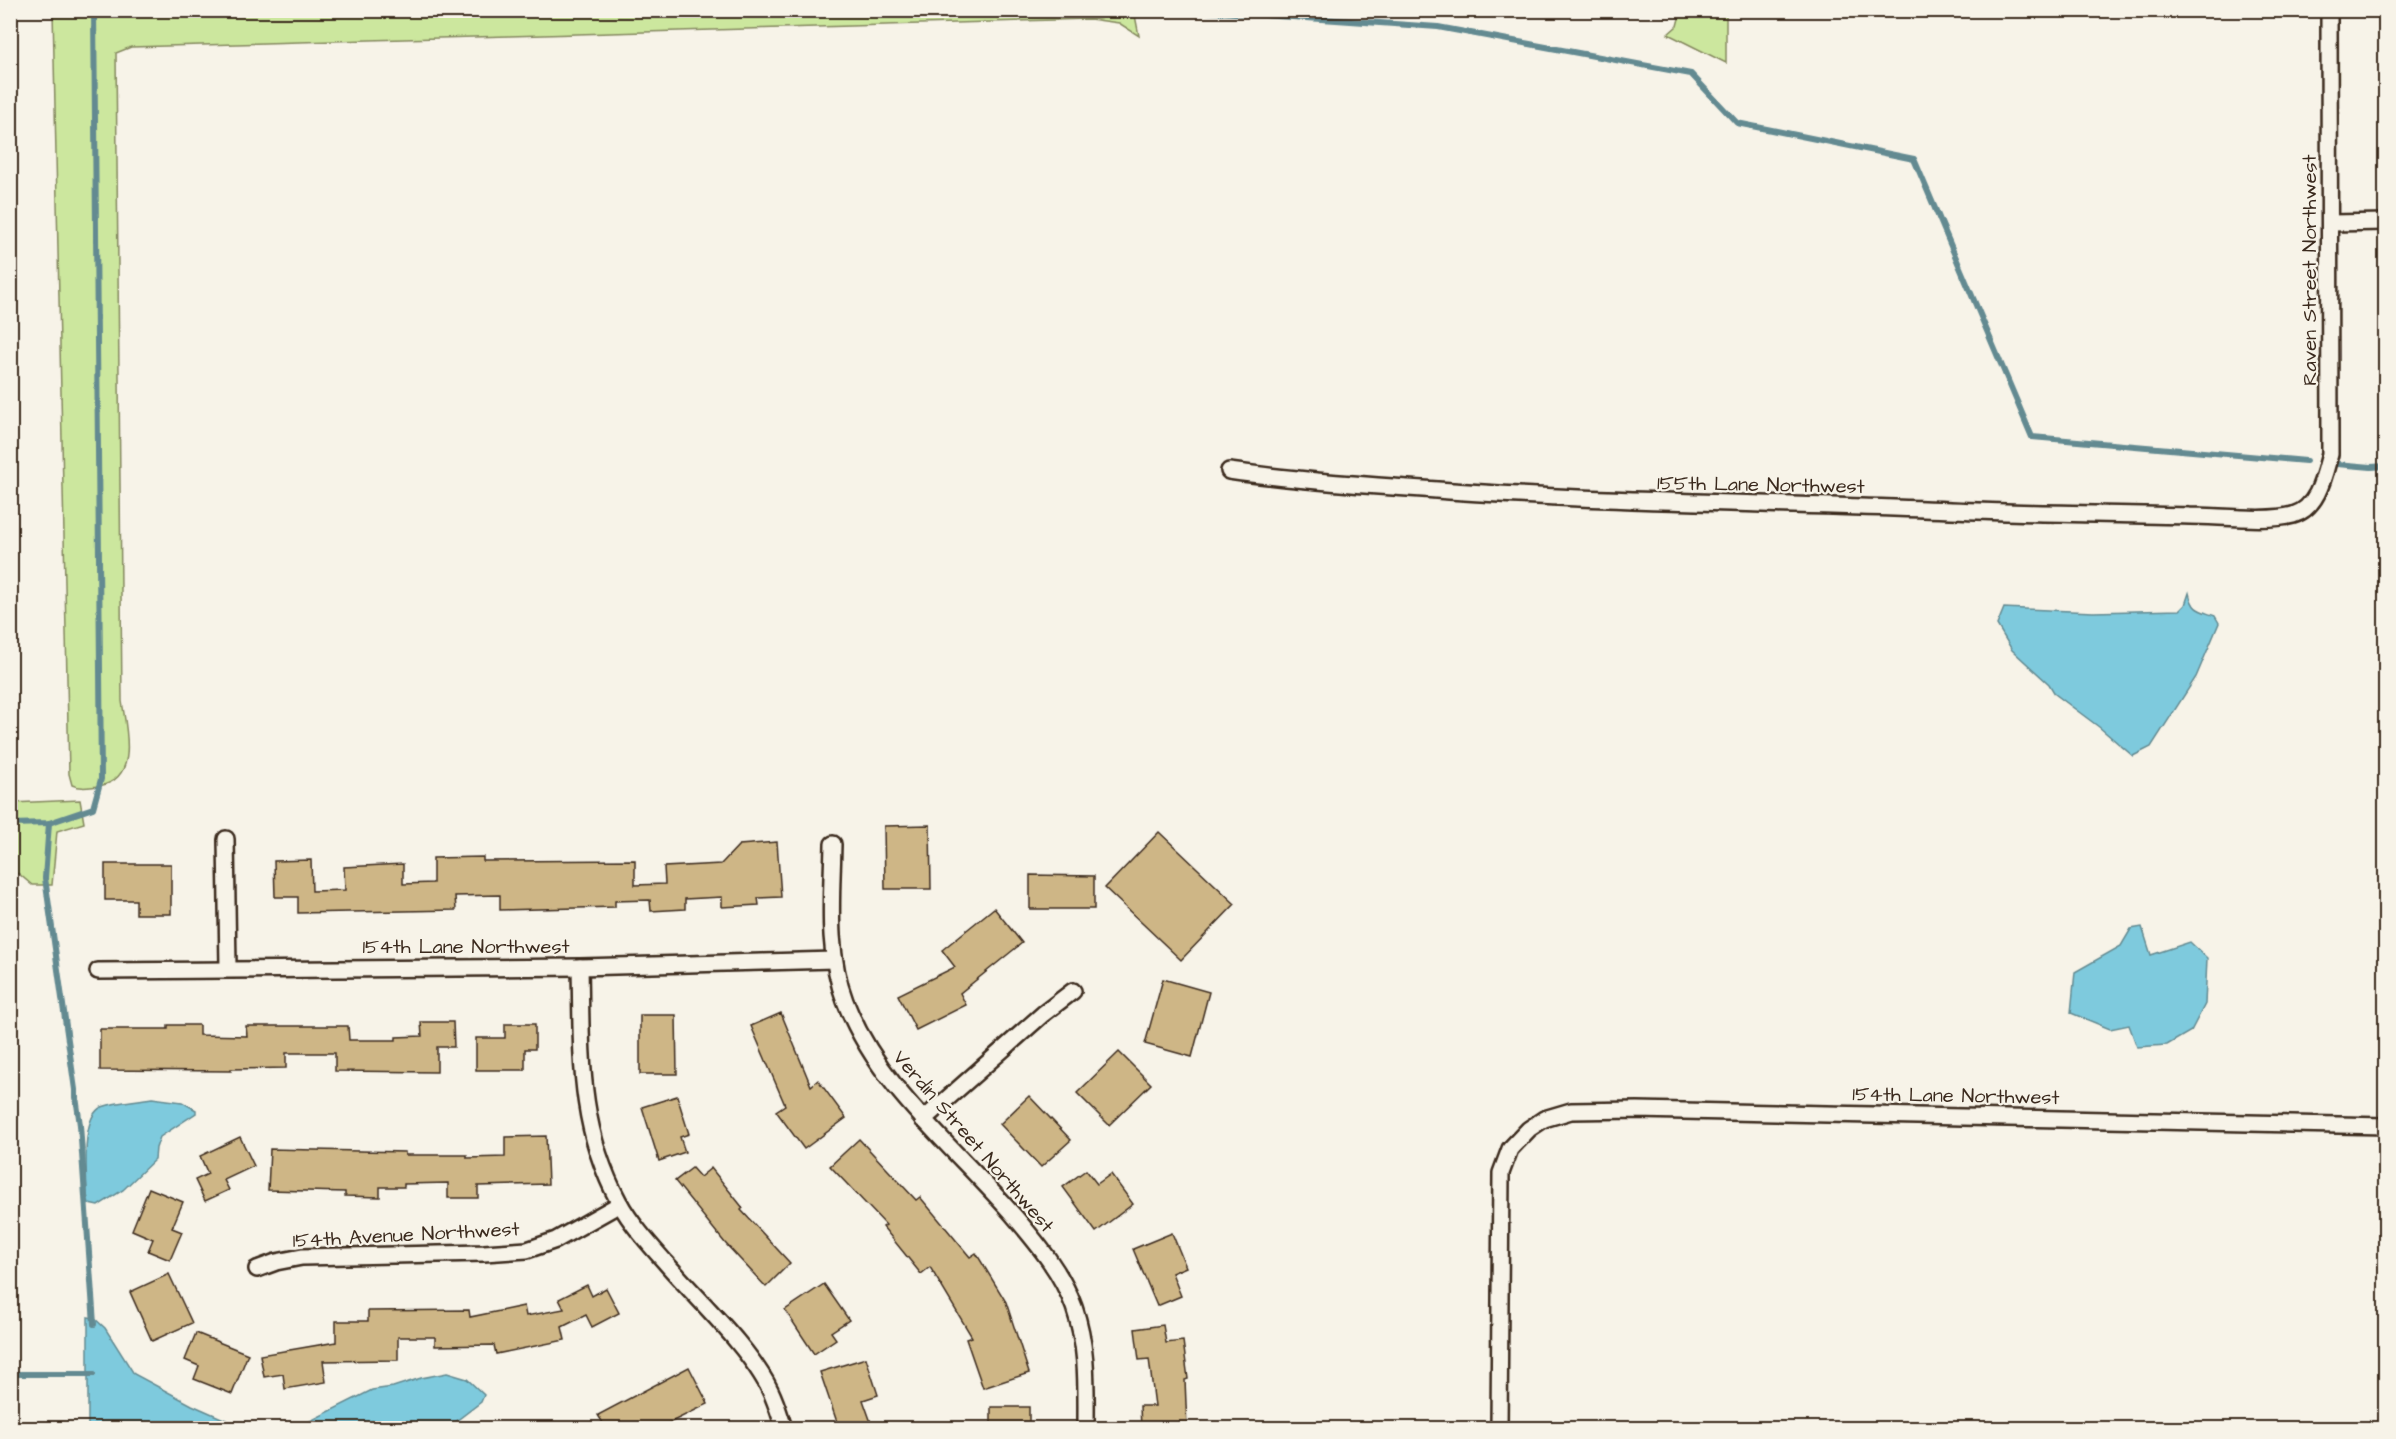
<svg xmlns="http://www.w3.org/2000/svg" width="2396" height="1439" font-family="'Architects Daughter',sans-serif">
  <rect width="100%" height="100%" fill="#f7f3e8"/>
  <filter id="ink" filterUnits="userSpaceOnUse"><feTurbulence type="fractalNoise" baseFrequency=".0167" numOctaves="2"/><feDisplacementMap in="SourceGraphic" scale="12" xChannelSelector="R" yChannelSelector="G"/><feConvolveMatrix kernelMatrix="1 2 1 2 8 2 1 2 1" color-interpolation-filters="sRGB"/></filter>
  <g filter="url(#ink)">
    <g fill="#cce79e" stroke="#84885e" stroke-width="1.5">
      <path d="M1134,10l5,26 -20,-13 -29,-4 -959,28 -15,6 6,648c4,28 18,78 -23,85 -11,1 -17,3 -27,-1l-3,-11 -16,-763z"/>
      <path d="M1681,11h45v52l-58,-29 9,-8z"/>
      <path d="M80,800l4,23 -27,8 -5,54h-20l-13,-11 -8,-2v-69z"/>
    </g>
    <g fill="#7ecadd" stroke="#638a91" stroke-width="1.5">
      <path d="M2189,593c4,18 10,17 26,23l4,7 -23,54 -45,70 -18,9 -34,-29 -44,-33 -6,-10 -37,-34 -15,-25 7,-17 89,4 87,-2 5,-5z"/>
      <path d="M2142,927l9,28 39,-13 17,16 -2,46 -14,27 -24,14 -30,2 -8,-22 -19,4 -39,-16 4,-41 46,-26 10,-17z"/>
      <path d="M152,1098l30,4 14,8v3l-36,24 -4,11 -1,11 -32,31 -25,16 -9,-2 -2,-9c0,-20 -7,-79 15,-88 15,-6 34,-6 50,-9z"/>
      <path d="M88,1317l6,1 11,10 29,46 58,31 52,23h-156z"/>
      <path d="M447,1373l20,6 17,16 -3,7 -34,26h-148l3,-3 70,-35 21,-3 28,-9z"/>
    </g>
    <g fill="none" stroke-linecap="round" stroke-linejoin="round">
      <g stroke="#638a91" stroke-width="6">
        <path d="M1191,10l247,17 253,47 46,49 177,36 118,278 274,24"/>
        <path d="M2337,464l34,3 15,-1"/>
        <path d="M49,823l-4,55 35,247 14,199"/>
        <path d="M10,824l39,-1 44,-15 8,-29 -7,-769"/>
        <path d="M10,1374h83"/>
      </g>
    </g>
    <g fill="#ceb686" stroke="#3b2a1e" stroke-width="1.5">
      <path d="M930,825l1,64h-46l-1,-63z"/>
      <path d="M1159,832l76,72 -54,56 -76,-72z"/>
      <path d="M777,842l4,55 -23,1 1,7 -37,2v-10l-37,2v10l-34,2 -1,-11 -35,1v6l-115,3v-15l-45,1 1,14 -158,3v-16h-23l-1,-36 37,-1 1,31 33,-1 -1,-23 59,-3v20l30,-1v-25l50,-1v4l152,-1v25l30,-1 -1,-17 57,-3 18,-19z"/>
      <path d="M105,864h66v50h-35v-14h-31z"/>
      <path d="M1030,875l64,1v33h-64z"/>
      <path d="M994,908l28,35 -62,50 6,12 -50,25 -18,-35 57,-28 -13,-17z"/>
      <path d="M1163,979l46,13 -17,65 -47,-13z"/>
      <path d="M781,1013l30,73 7,-6 28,38 -42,31 -28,-38 9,-6 -34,-79z"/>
      <path d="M640,1015h36l1,59h-37z"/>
      <path d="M421,1022h32l1,25h-17v25l-102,-1v-18h-49v15l-55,1v2l-131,-1v-41h68v-4h31v10l48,1 -1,-10h102l1,14h47v-3l26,-1z"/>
      <path d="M505,1024h30v25h-10v21h-49v-32h29z"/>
      <path d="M1119,1052l32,32 -42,41 -32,-32z"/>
      <path d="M677,1096l12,38 -9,3 5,15 -26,9 -17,-54z"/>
      <path d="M1029,1096l42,44 -30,27 -41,-43z"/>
      <path d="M546,1136l2,48 -70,2v12h-30v-15l-44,1v3h-24v10l-35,-1v-4l-77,-2 2,-41 135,3v3h62v3l38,-1v-20z"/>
      <path d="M240,1137l14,29 -30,14 5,10 -24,11 -10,-21 13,-6 -8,-18z"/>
      <path d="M859,1139l57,61 4,-3 50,60 6,-4 30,49 23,71 -46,15 -17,-49 6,-2 -42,-70 -9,7 -38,-47 3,-2 -56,-59z"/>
      <path d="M692,1168l8,9 11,-9 32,40 -2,2 49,53 -24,24 -41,-44 -50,-62z"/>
      <path d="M1086,1170l11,14 14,-10 22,30 -37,28 -33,-45z"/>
      <path d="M149,1188l34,14 -11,26 10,4 -12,28 -22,-9 5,-12 -21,-9z"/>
      <path d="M1172,1233l14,34 -14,6 9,23 -24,10 -24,-57z"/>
      <path d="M169,1274l23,49 -40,18 -22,-49z"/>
      <path d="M824,1284l25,36 -18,12 5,7 -22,15 -29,-44z"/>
      <path d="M587,1285l5,11 14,-8 13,25 -27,14 -6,-12 -24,12 3,13 -69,14 -2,-9 -59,1v-9h-37v23l-75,1 3,21 -41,7 -2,-15 -19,3 -4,-22 76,-13v-21h32v-10l101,-1 1,7 54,-11 2,10 38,-7 -5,-10z"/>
      <path d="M1163,1325l3,18 17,-2 5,38 -3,1 2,48h-46l-1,-22h15l-6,-47 -10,1 -4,-31z"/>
      <path d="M196,1333l52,21 -16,40 -38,-15 5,-13 -14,-6z"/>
      <path d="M866,1358l12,37 -15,5 10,28h-34l-19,-56z"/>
      <path d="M689,1367l19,37 -49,24h-53l-8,-13z"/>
      <rect x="991" y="1407" width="38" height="21"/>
    </g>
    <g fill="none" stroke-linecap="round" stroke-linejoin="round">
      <defs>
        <g id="minor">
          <path d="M2331,223l55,-1"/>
          <path d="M1229,471c64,9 129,14 194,18 185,14 370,14 555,22 71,3 142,3 212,5 28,0 78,6 103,-1 25,-7 31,-39 37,-61l-1,-444"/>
          <path d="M226,839l2,129"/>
          <path d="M833,844c-1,52 -7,107 12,157 34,88 110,146 170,216 23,27 47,56 59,90 14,40 12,80 12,121"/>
          <path d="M580,967c2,85 -3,157 39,235 12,22 31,43 47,61 32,37 84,85 104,127 6,12 10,26 14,38"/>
          <path d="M98,971l482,-4 254,-7"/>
          <path d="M923,1120l120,-106 30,-23"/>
          <path d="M257,1269l19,-7 26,-5 182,-4 43,-3 29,-10 64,-36"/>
          <path d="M1499,1428l2,-255 9,-24 19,-20 15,-10 27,-8 66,-1 749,16"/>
        </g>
      </defs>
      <use href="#minor" stroke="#3b2a1e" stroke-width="20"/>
      <use href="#minor" stroke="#f7f3e8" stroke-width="15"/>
    </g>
  </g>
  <g text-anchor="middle" stroke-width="4.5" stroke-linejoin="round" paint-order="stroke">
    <g font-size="20" fill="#3b2a1e" stroke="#f7f3e8">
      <text transform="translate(2309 270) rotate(-90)" y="7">Raven Street Northwest</text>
      <text transform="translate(1761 484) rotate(1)" y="7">155th Lane Northwest</text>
      <text x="466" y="953">154th Lane Northwest</text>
      <text transform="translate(1956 1095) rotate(1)" y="7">154th Lane Northwest</text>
      <text transform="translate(974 1141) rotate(49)" y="7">Verdin Street Northwest</text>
      <text transform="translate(406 1234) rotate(-3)" y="7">154th Avenue Northwest</text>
    </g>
  </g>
  <rect width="2396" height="1439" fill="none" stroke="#f7f3e8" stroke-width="36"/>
  <rect x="18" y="18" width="2360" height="1403" fill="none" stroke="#3b2a1e" stroke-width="2" filter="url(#ink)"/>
</svg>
